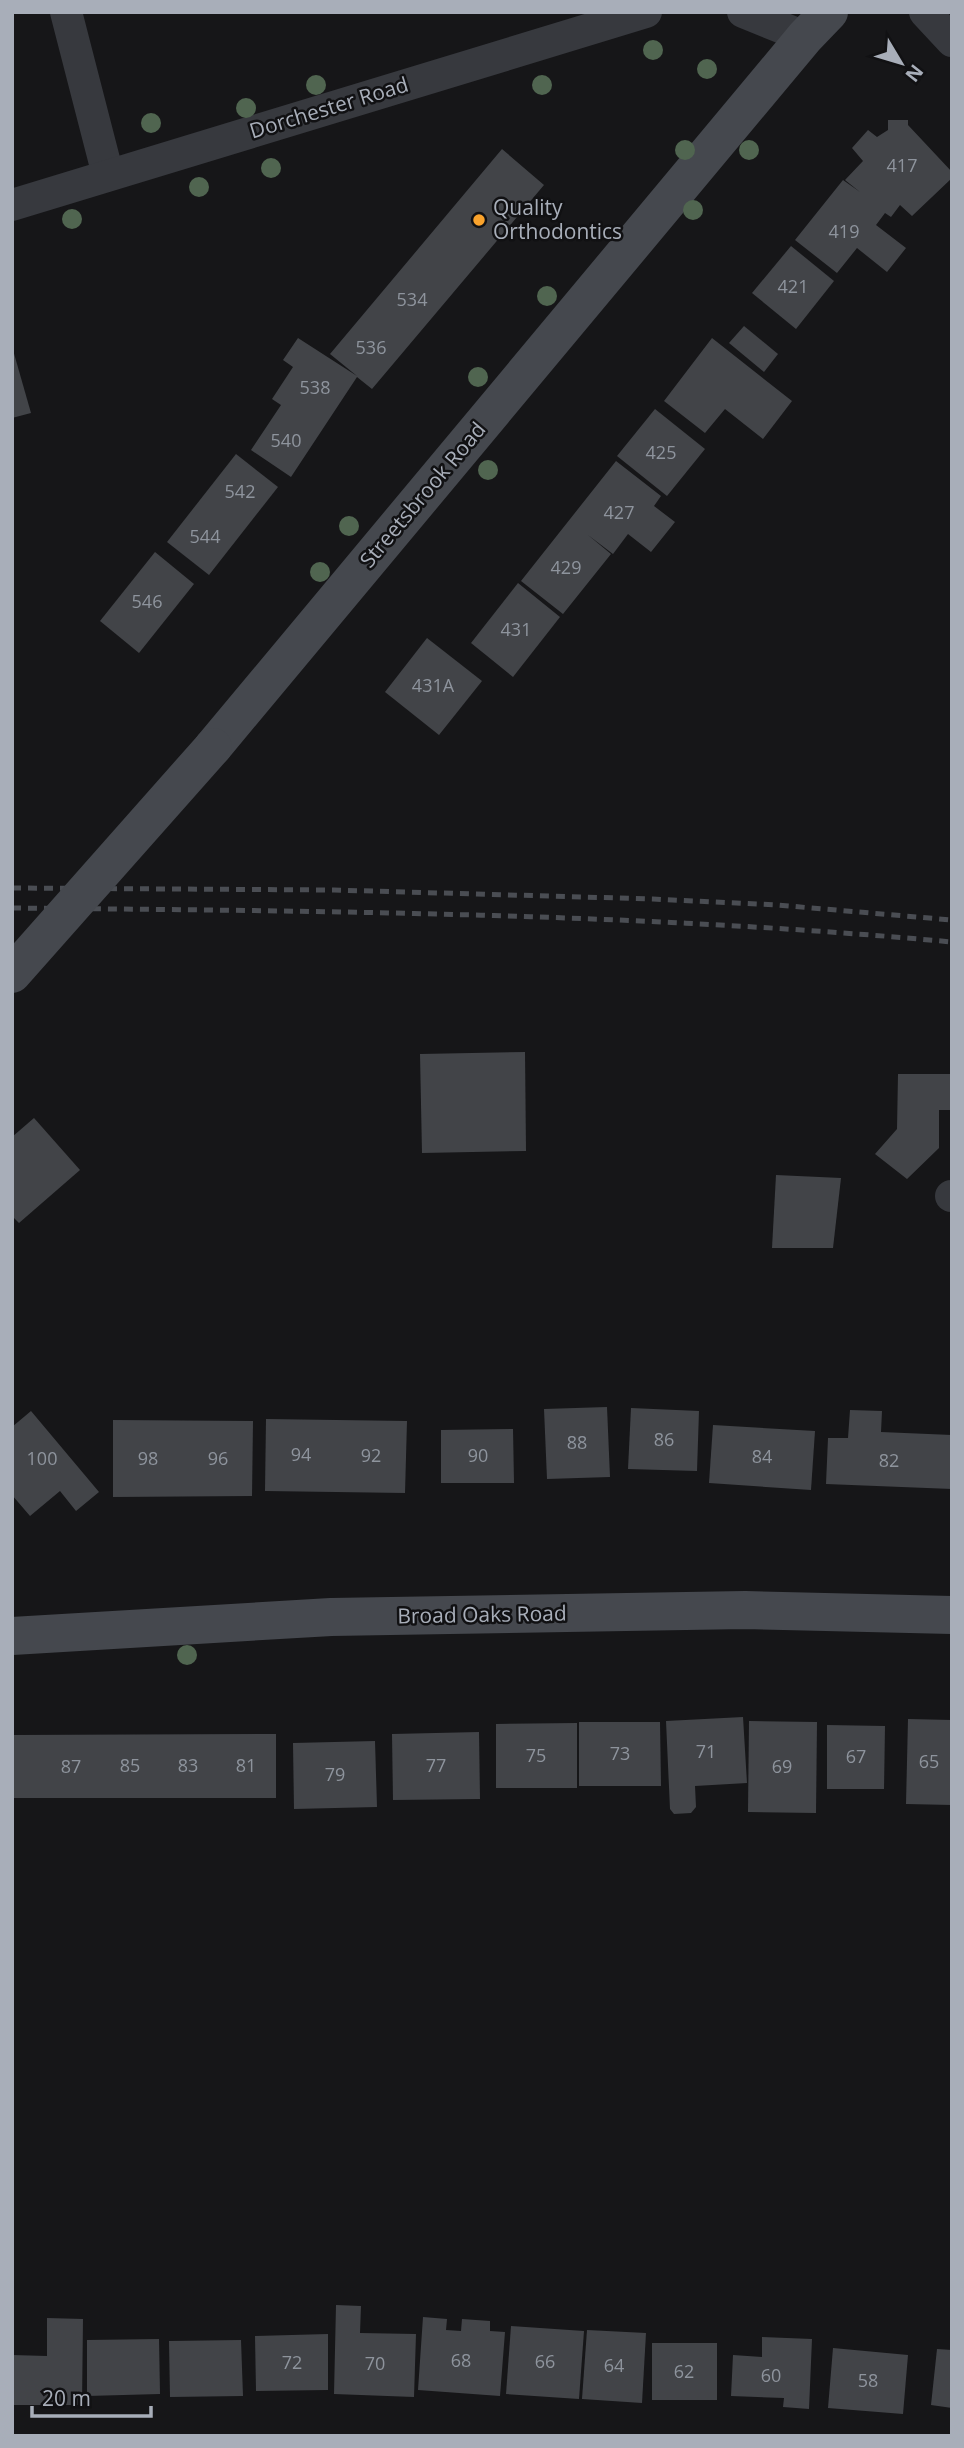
<svg xmlns="http://www.w3.org/2000/svg" width="964" height="2448" font-family="'Open Sans',sans-serif">
  <rect width="100%" height="100%" fill="#161618"/>
  <g fill="#424448">
    <path d="M888,120h20v5l44,47v6l-40,38 -12,-11 -9,12 -6,-4 -9,12 30,23 -19,24 -30,-24 -20,25 -42,-33 48,-60 17,12 -15,-12 18,-19 -11,-13 16,-18 9,7 11,-7z"/>
    <path d="M502,149l42,36 -172,204 -15,-12 -66,100 -40,-27 30,-45 -9,-6 21,-32 -10,-7 15,-22 59,38 -27,-22z"/>
    <path d="M791,246l43,35 -38,48 -44,-36z"/>
    <path d="M744,326l34,28 -14,18 -35,-29z"/>
    <path d="M712,338l80,63 -29,38 -38,-30 -20,24 -41,-32z"/>
    <path d="M13,350l18,63 -19,5v-67z"/>
    <path d="M655,409l50,40 -38,47 -50,-40z"/>
    <path d="M236,454l42,33 -69,88 -42,-33z"/>
    <path d="M616,461l45,35 -7,10 21,16 -24,30 -23,-18 -15,20 -25,-19 23,19 -48,60 -42,-33z"/>
    <path d="M155,552l39,32 -55,69 -39,-32z"/>
    <path d="M518,583l42,34 -47,60 -42,-34z"/>
    <path d="M427,638l55,43 -43,54 -54,-43z"/>
    <path d="M525,1052l1,99 -104,2 -2,-99z"/>
    <path d="M898,1074h54v36h-13v38l-32,31 -32,-25 22,-25z"/>
    <path d="M34,1118l46,52 -61,53 -7,-7v-79z"/>
    <path d="M776,1175l65,3 -8,70h-61z"/>
    <path d="M607,1407l3,70 -63,2 -3,-70z"/>
    <path d="M631,1408l68,3 -2,60 -69,-2z"/>
    <path d="M850,1410l32,1 -1,21 71,3v54l-126,-5 2,-46h20z"/>
    <path d="M31,1411l68,81 -23,19 -16,-20 -30,25 -18,-21v-68z"/>
    <path d="M266,1419l141,2 -2,72 -140,-2z"/>
    <path d="M113,1420l140,1 -1,75 -139,1z"/>
    <path d="M713,1425l102,6 -4,59 -102,-7z"/>
    <path d="M513,1429l1,54h-73v-53z"/>
    <path d="M743,1717l4,66 -52,3 1,21 -5,6 -17,1 -4,-5 -4,-88z"/>
    <path d="M908,1719l44,1v85l-46,-1z"/>
    <path d="M749,1721l68,1 -1,91 -68,-1z"/>
    <path d="M579,1722h81l1,64h-82z"/>
    <path d="M577,1723v65h-81v-64z"/>
    <path d="M827,1725l58,1 -1,63h-57z"/>
    <path d="M479,1732l1,67 -87,1 -1,-66z"/>
    <path d="M276,1734v64h-264v-63z"/>
    <path d="M375,1741l2,66 -83,2 -1,-66z"/>
    <path d="M336,2305l25,1 -1,27 56,1 -2,63 -80,-3z"/>
    <path d="M423,2317l24,2 -1,11 15,1 1,-12 28,2v10l15,1 -5,64 -82,-6z"/>
    <path d="M47,2318l36,1 -1,86h-70v-50l35,1z"/>
    <path d="M511,2326l73,5 -5,68 -73,-5z"/>
    <path d="M587,2330l59,3 -4,70 -60,-4z"/>
    <path d="M328,2334v56l-72,1 -1,-55z"/>
    <path d="M762,2337l50,2 -3,70 -26,-2 1,-9 -53,-2 2,-41 29,2z"/>
    <path d="M159,2339l1,55 -73,2v-56z"/>
    <path d="M241,2340l2,56 -73,1 -1,-56z"/>
    <rect x="652" y="2343" width="65" height="57"/>
    <path d="M833,2348l75,7 -5,59 -75,-6z"/>
    <path d="M937,2349l15,1v58l-21,-3z"/>
  </g>
  <g fill="none" stroke-linecap="round" stroke-linejoin="round">
    <g stroke="#37393e" stroke-width="32">
      <path d="M66,12l42,163"/>
      <path d="M743,12l62,25"/>
      <path d="M925,12l27,29"/>
      <path d="M12,205l634,-193"/>
      <path d="M951,1196h1"/>
    </g>
    <g stroke="#45484e" stroke-width="38">
      <path d="M213,747l592,-710 24,-25"/>
      <path d="M12,1636l319,-19 414,-7 207,5"/>
    </g>
    <g stroke="#4a4d53" stroke-width="5" stroke-dasharray="9 7" stroke-linecap="butt">
      <path d="M12,888l322,2 319,9 124,6 175,15"/>
      <path d="M12,908c313,3 628,5 940,34"/>
    </g>
    <path stroke="#45484e" stroke-width="38" d="M12,974l201,-227"/>
  </g>
  <g fill="#506550">
    <circle cx="653" cy="50" r="10"/>
    <circle cx="707" cy="69" r="10"/>
    <circle cx="316" cy="85" r="10"/>
    <circle cx="542" cy="85" r="10"/>
    <circle cx="246" cy="108" r="10"/>
    <circle cx="151" cy="123" r="10"/>
    <circle cx="685" cy="150" r="10"/>
    <circle cx="749" cy="150" r="10"/>
    <circle cx="271" cy="168" r="10"/>
    <circle cx="199" cy="187" r="10"/>
    <circle cx="693" cy="210" r="10"/>
    <circle cx="72" cy="219" r="10"/>
    <circle cx="547" cy="296" r="10"/>
    <circle cx="478" cy="377" r="10"/>
    <circle cx="488" cy="470" r="10"/>
    <circle cx="349" cy="526" r="10"/>
    <circle cx="320" cy="572" r="10"/>
    <circle cx="187" cy="1655" r="10"/>
  </g>
  <circle fill="#faa32c" stroke="#111113" stroke-width="2.5" cx="479" cy="220" r="7"/>
  <g text-anchor="middle" stroke-width="5" stroke-linejoin="round" paint-order="stroke">
    <g font-size="18" fill="#8e949d">
      <text x="902" y="172">417</text>
      <text x="844" y="238">419</text>
      <text x="793" y="293">421</text>
      <text x="412" y="306">534</text>
      <text x="371" y="354">536</text>
      <text x="315" y="394">538</text>
      <text x="286" y="447">540</text>
      <text x="661" y="459">425</text>
      <text x="240" y="498">542</text>
      <text x="619" y="519">427</text>
      <text x="205" y="543">544</text>
      <text x="566" y="574">429</text>
      <text x="147" y="608">546</text>
      <text x="516" y="636">431</text>
      <text x="433" y="692">431A</text>
      <text x="664" y="1446">86</text>
      <text x="577" y="1449">88</text>
      <text x="301" y="1461">94</text>
      <text x="371" y="1462">92</text>
      <text x="478" y="1462">90</text>
      <text x="762" y="1463">84</text>
      <text x="42" y="1465">100</text>
      <text x="148" y="1465">98</text>
      <text x="218" y="1465">96</text>
      <text x="889" y="1467">82</text>
      <text x="706" y="1758">71</text>
      <text x="620" y="1760">73</text>
      <text x="536" y="1762">75</text>
      <text x="856" y="1763">67</text>
      <text x="929" y="1768">65</text>
      <text x="130" y="1772">85</text>
      <text x="188" y="1772">83</text>
      <text x="246" y="1772">81</text>
      <text x="436" y="1772">77</text>
      <text x="71" y="1773">87</text>
      <text x="782" y="1773">69</text>
      <text x="335" y="1781">79</text>
      <text x="461" y="2367">68</text>
      <text x="545" y="2368">66</text>
      <text x="292" y="2369">72</text>
      <text x="375" y="2370">70</text>
      <text x="614" y="2372">64</text>
      <text x="684" y="2378">62</text>
      <text x="771" y="2382">60</text>
      <text x="868" y="2387">58</text>
    </g>
    <g font-size="21" fill="#a8aeb9" stroke="#111113">
      <text transform="translate(329 108) rotate(-17)" y="7">Dorchester Road</text>
      <text transform="translate(423 495) rotate(-50)" y="7">Streetsbrook Road</text>
      <text transform="translate(482 1615) rotate(-1)" y="7">Broad Oaks Road</text>
    </g>
    <g font-size="21" fill="#a8aeb9" stroke="#111113" text-anchor="start">
      <text x="493" y="215">Quality<tspan x="493" dy="24">Orthodontics</tspan></text>
    </g>
  </g>
  <rect width="964" height="2448" fill="none" stroke="#a8aeb9" stroke-width="28"/>
  <g transform="translate(901 63) rotate(128)" stroke="#111113" stroke-width="5" paint-order="stroke">
  <path d="M0-5L12 26L0 18L-12 26Z" fill="#a8aeb9"/>
  <text y="-10" font-size="19" font-weight="bold" text-anchor="middle" fill="#a8aeb9">N</text>
  </g>
  <path d="M32 2406v10h119v-10" fill="none" stroke="#a8aeb9" stroke-width="3.5"/>
  <text x="42" y="2406" font-size="21" fill="#a8aeb9" stroke="#111113" stroke-width="5" paint-order="stroke">20 m</text>
</svg>
